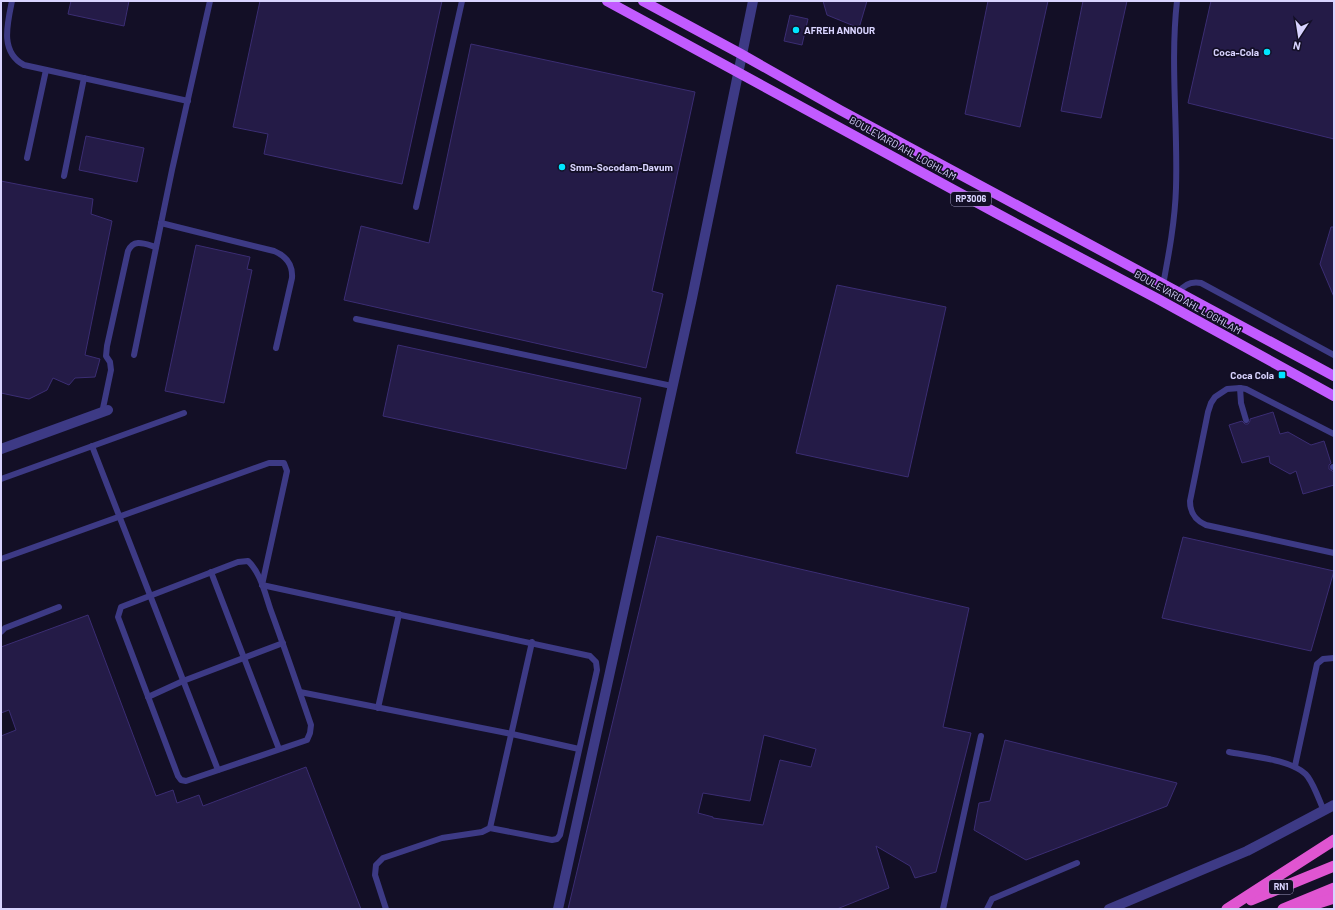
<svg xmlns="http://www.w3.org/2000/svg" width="1335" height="910" font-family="Barlow,sans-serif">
  <rect width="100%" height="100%" fill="#130f26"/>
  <g fill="#241b47" stroke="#3b2d73" fill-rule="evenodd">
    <path d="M71,1h58l-5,25 -56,-12z"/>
    <path d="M260,1h182l-40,183 -138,-30 4,-20 -35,-7z"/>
    <path d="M823,1h44l-8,27 -32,-13z"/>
    <path d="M988,1h60l-28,126 -55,-13z"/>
    <path d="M1083,1h44l-26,117 -40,-7z"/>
    <path d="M1211,1h123v138l-146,-36z"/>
    <path d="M790,15l18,4 -6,26 -18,-4z"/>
    <path d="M471,44l224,48 -43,199 11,3 -17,74 -302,-68 17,-74 68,17z"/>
    <path d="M86,136l58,12 -7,34 -58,-12z"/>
    <path d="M1,181l92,18 -2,15 21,7 -27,134 15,4 -5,18 -20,1 -6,7 -16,-7 -6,12 -18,9 -28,-6z"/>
    <path d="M1331,227h3v70l-14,-33z"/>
    <path d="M196,245l54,12 -3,12 5,1 -28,133 -59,-12z"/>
    <path d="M837,285l109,22 -38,170 -112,-24z"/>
    <path d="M398,345l243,53 -15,71 -243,-53z"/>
    <path d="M1273,412l7,22 8,-2 23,13 13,-4 7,22 -2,2v4l5,3v13l-31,9 -7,-23 -6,3 -20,-11 -1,-7 -27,7 -13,-38 13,-4 3,3h3l2,-3v-2z"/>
    <path d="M657,536l312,72 -26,119 28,6 -35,139 -21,6 -5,-12 -34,-20 13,42 -52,21h-269zM764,735l52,14 -5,18 -31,-7 -17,65 -50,-7v-1l-15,-4 5,-20 47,8z"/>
    <path d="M1183,537l151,34 -23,80 -149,-33z"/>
    <path d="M88,615l68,181 17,-6 4,13 22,-8 4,11 103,-39 55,142h-360v-173l15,-6 -7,-20 -8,3v-66z"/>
    <path d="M1005,740l172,43 -10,23 -141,54 -52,-30 5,-27 11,-2z"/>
  </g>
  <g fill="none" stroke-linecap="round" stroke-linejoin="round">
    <g stroke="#3d3a85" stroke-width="6">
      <path d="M12,1c-5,24 -12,51 12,64l164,36"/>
      <path d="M27,158l19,-88"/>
      <path d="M64,176l20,-98"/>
      <path d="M416,207l46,-206"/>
      <path d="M161,223l113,28c12,5 19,14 18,27l-16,70"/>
      <path d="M1163,285c6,-32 12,-64 13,-97 2,-63 -6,-125 1,-187"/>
      <path d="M1178,293c6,-9 13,-12 23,-10l133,72"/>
      <path d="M356,319l316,67"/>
      <path d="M134,355l38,-185 38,-169"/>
      <path d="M1240,388l1,15 5,17"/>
      <path d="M102,413l9,-43 -1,-8 -4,-6 1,-10 21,-95c6,-13 17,-7 28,-4"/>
      <path d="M1334,434l-88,-45 -6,-1 -13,1 -12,8 -4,6 -3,9 -18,89c0,12 5,19 16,24l128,28"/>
      <path d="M92,446l126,324"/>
      <path d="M1333,467h1"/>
      <path d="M1,479l183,-66"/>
      <path d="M1,559l268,-96h15l3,8 -25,114"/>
      <path d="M248,561c13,12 17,33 23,50 14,38 27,76 40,114l-1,8 -3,7 -121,41 -5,-1 -3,-4 -60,-159 3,-10 117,-45z"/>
      <path d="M211,572l68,177"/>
      <path d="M262,585l328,71 6,6 1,8 -37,165 -3,4 -5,1 -62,-12 -8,4 -40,6 -59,20 -7,7 -1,10 11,34"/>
      <path d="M1,632l4,-4 54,-21"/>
      <path d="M300,692l212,42 67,15"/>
      <path d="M148,697l35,-16 100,-38"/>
      <path d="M378,708l21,-94"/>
      <path d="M1229,752c21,4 67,8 79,25 7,10 11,23 16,34"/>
      <path d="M1295,766l22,-102 6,-5 11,-1"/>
      <path d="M490,828l42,-186"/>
      <path d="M943,909l38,-173"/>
      <path d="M987,909l5,-10 85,-36"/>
    </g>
    <g stroke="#3d3a85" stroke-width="10">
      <path d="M1,449l107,-39"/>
      <path d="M558,909l134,-611 61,-297"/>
      <path d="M1109,909l138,-58 87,-46"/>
    </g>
    <g stroke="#c25bff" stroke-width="10">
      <path d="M607,1l391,213 160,85 176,97"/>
      <path d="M643,1l98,53 99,56 494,266"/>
    </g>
    <g stroke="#e055d1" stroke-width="11">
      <path d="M1251,900l83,-34"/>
      <path d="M1227,909l107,-69"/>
      <path d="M1283,909l51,-21"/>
      <path d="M1300,909l34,-11"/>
    </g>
  </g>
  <g fill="#00e5ff" stroke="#130f26" stroke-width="1.5">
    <circle cx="796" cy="30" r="4"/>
    <circle cx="1267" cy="52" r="4"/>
    <circle cx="562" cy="167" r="4"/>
    <rect x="1278" y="371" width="8" height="8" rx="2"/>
  </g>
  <g text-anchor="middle" stroke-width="3.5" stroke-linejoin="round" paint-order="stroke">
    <g fill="#130f26" stroke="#9e99be" stroke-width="1">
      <rect x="951" y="192" width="40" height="14" rx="3"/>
      <rect x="1269" y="880" width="24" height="14" rx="3"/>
    </g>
    <g font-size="9" font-weight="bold" fill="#d9d4ff">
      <text x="971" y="202">RP3006</text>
      <text x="1281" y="890">RN1</text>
    </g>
    <g font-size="10" font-weight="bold" fill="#d9d4ff" stroke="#130f26" text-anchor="start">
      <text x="804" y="34">AFREH ANNOUR</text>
      <text x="1259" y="56" text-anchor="end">Coca-Cola</text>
      <text x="570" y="171">Smm-Socodam-Davum</text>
      <text x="1274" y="379" text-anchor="end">Coca Cola</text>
    </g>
    <g font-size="10" fill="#d9d4ff" stroke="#130f26">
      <text transform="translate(903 148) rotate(29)" y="4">BOULEVARD AHL LOGHLAM</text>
      <text transform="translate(1188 302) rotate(29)" y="4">BOULEVARD AHL LOGHLAM</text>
    </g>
  </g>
  <rect width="1335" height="910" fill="none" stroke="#d9d4ff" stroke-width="4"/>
  <g transform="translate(1299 36) rotate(192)" stroke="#130f26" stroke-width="3" paint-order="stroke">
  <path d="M0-3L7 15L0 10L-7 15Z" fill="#d9d4ff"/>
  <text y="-6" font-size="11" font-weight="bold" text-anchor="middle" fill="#d9d4ff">N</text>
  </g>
</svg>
